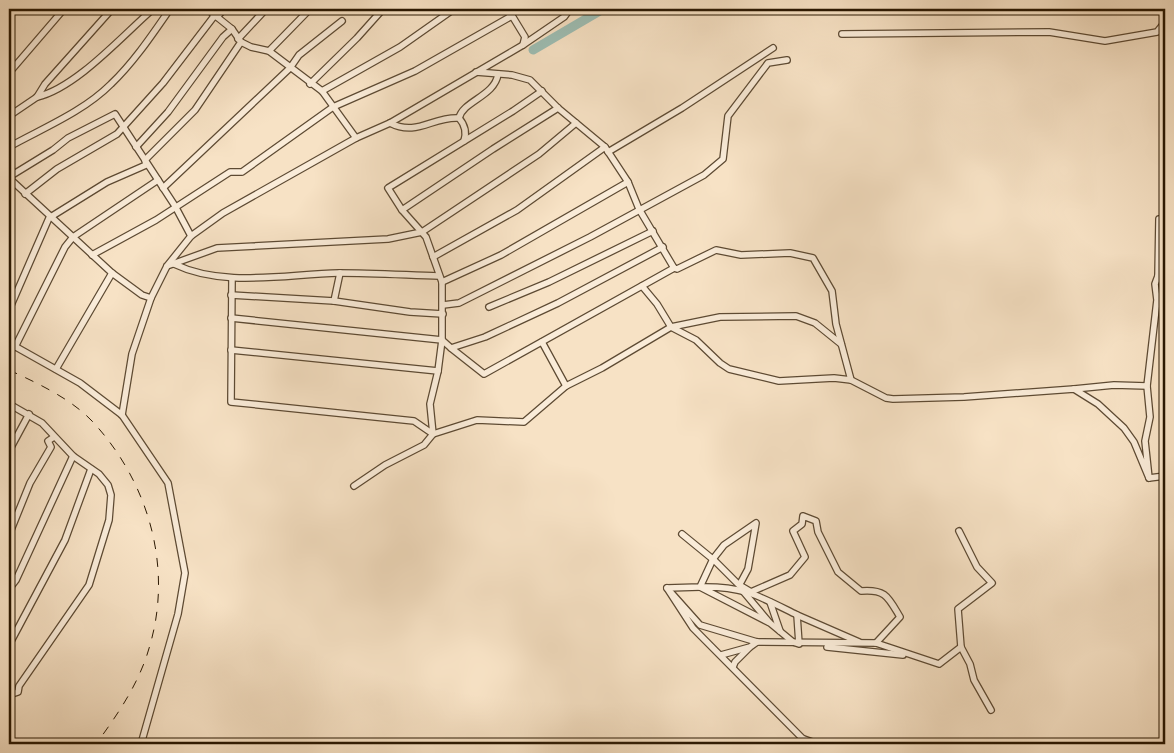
<svg xmlns="http://www.w3.org/2000/svg" width="1174" height="753" font-family="Alegreya,serif">
  <rect width="100%" height="100%" fill="#f7e2c5"/>
  <filter id="stains"><feTurbulence type="fractalNoise" baseFrequency=".004" numOctaves="4"/><feColorMatrix values="0 0 0 0 .2 0 0 0 0 .09 0 0 0 0 .02 0 0 0 .5 -.17"/></filter>
  <radialGradient id="worn" r=".72"><stop offset=".6" stop-color="#630" stop-opacity="0"/><stop offset="1" stop-color="#630" stop-opacity=".3"/></radialGradient>
  <g fill="none" stroke-linecap="round" stroke-linejoin="round">
    <path stroke="#9dbeb4" stroke-width="9" d="M533,50l70,-41"/>
    <defs>
      <g id="minor">
        <path d="M207,9l25,20 9,13 10,5 18,4 53,40 34,47"/>
        <path d="M217,17l7,-8"/>
        <path d="M842,34l207,-2 56,9 52,-9 8,-10"/>
        <path d="M238,39l28,-30"/>
        <path d="M523,45l41,-28 6,-8"/>
        <path d="M269,51l41,-42"/>
        <path d="M476,72l36,3 18,5 28,28 47,39 23,35 11,27 35,59"/>
        <path d="M9,73l55,-64"/>
        <path d="M310,84l47,-46 26,-29"/>
        <path d="M322,91l78,-44 54,-38"/>
        <path d="M37,97c39,-9 85,-61 116,-88"/>
        <path d="M9,116l28,-19 8,-13 67,-75"/>
        <path d="M459,118c4,-17 36,-22 39,-44"/>
        <path d="M390,123c27,14 43,-7 69,-5 6,7 8,14 5,23"/>
        <path d="M9,147c34,-19 74,-35 102,-63 23,-22 41,-49 59,-75"/>
        <path d="M136,147l32,-35 55,-75 9,-8"/>
        <path d="M608,152l74,-44 91,-60"/>
        <path d="M9,177l44,-27 15,-12 47,-24 60,92 16,30"/>
        <path d="M9,178l103,95 30,22 9,3 -19,56 -10,61"/>
        <path d="M163,188l127,-120 9,-13 43,-34"/>
        <path d="M25,194l32,-25 60,-35 46,-51 52,-68"/>
        <path d="M402,210l91,-61 65,-41"/>
        <path d="M1159,219l-1,57 7,-1"/>
        <path d="M92,255l64,-35 74,-48h12l91,-65 82,-36 95,-54 -2,-8"/>
        <path d="M433,257l84,-47 88,-63"/>
        <path d="M174,264c50,24 111,10 165,9 33,0 67,2 100,3"/>
        <path d="M167,266l50,-18 171,-9 34,-7 117,-78 37,-31"/>
        <path d="M232,278l-1,124 183,19 19,13 44,-14 47,2 42,-36 36,-18 69,-41 49,-10 76,-1 19,7 26,21"/>
        <path d="M442,282l59,-27 127,-73"/>
        <path d="M642,286l15,18 14,23 25,13 24,23 9,6 50,12 55,-3 17,2"/>
        <path d="M231,295l103,6 76,11 33,2"/>
        <path d="M151,298l16,-32 24,-30 32,-23 133,-75 34,-15 133,-78 2,-8 -14,-23 2,-5"/>
        <path d="M334,301l6,-28"/>
        <path d="M443,305l16,-2 131,-66 114,-62 19,-16 5,-43 40,-53 19,-3"/>
        <path d="M489,307l60,-25 104,-51"/>
        <path d="M9,310l40,-92 58,-36 39,-17 -1,-5 50,-50 46,-68"/>
        <path d="M231,318l211,22 9,8 34,-11 73,-34 105,-56"/>
        <path d="M542,342l24,44"/>
        <path d="M9,343l71,40 42,32 46,68 17,90 -7,41 -37,130"/>
        <path d="M15,347l50,-100 8,-10 85,-57"/>
        <path d="M451,348l33,26 190,-106 3,1 39,-19 25,5 49,-2 23,5 19,33 4,33 15,56 35,18 7,1 71,-2 110,-8 24,15 26,24 10,14 15,36 -4,-37 5,-24 -3,-31"/>
        <path d="M231,350l207,21"/>
        <path d="M56,369l56,-96"/>
        <path d="M1074,389l40,-4 33,1 10,-86 -2,-16 3,-8"/>
        <path d="M9,404l33,19 31,33 26,18 9,11 3,10 -2,25 -20,65 -70,101 -1,6 -9,3"/>
        <path d="M9,451l20,-37"/>
        <path d="M1149,478l16,-2"/>
        <path d="M354,486l31,-21 39,-20 9,-11 -3,-30 8,-33 4,-31v-58l-16,-45 -24,-27 -14,-22 125,-77 29,-20"/>
        <path d="M682,534l33,27 24,24 12,7 39,-17 15,-18 -12,-26 9,-7 1,-8 13,5 2,11 20,40 23,19c25,-2 27,6 39,26l-24,26 -119,-1 -57,-17 -33,-37 26,40 115,116"/>
        <path d="M9,535l21,-52 21,-36 -3,-6 6,-4"/>
        <path d="M700,587c44,-1 59,9 97,28l2,29 -6,-2 -23,-19z"/>
        <path d="M667,588l33,-1 13,-28 11,-14 32,-22 -8,46 -7,13"/>
        <path d="M9,589l7,-9 57,-124"/>
        <path d="M742,590l27,32"/>
        <path d="M770,602l10,29"/>
        <path d="M797,615l62,27"/>
        <path d="M876,643l63,21 22,-17 -3,-38 34,-26 -15,-16 -18,-36"/>
        <path d="M9,645l56,-105 26,-71"/>
        <path d="M827,647l76,8"/>
        <path d="M961,647l9,17 4,16 17,30"/>
        <path d="M721,655l29,-8 7,-5"/>
        <path d="M733,667l2,-5 14,-14"/>
        <path d="M804,739l14,5"/>
      </g>
    </defs>
    <use href="#minor" stroke="#5d4a33" stroke-width="8"/>
    <use href="#minor" stroke="#faecd9" stroke-width="5.5"/>
    <path stroke="#2a1802" stroke-width="1" stroke-dasharray="9 9" stroke-linecap="butt" d="M9,370c28,13 61,28 83,51 56,60 81,145 58,224 -10,37 -32,69 -54,99"/>
  </g>
  <rect width="1174" height="753" fill="none" stroke="#f7e2c5" stroke-width="30"/>
  <rect x="10" y="10" width="1154" height="733" fill="none" stroke="#2a1802" stroke-width="2.5"/>
  <rect x="15" y="15" width="1144" height="723" fill="none" stroke="#2a1802"/>
  <rect width="100%" height="100%" filter="url(#stains)"/>
  <rect width="100%" height="100%" fill="url(#worn)"/>
</svg>
